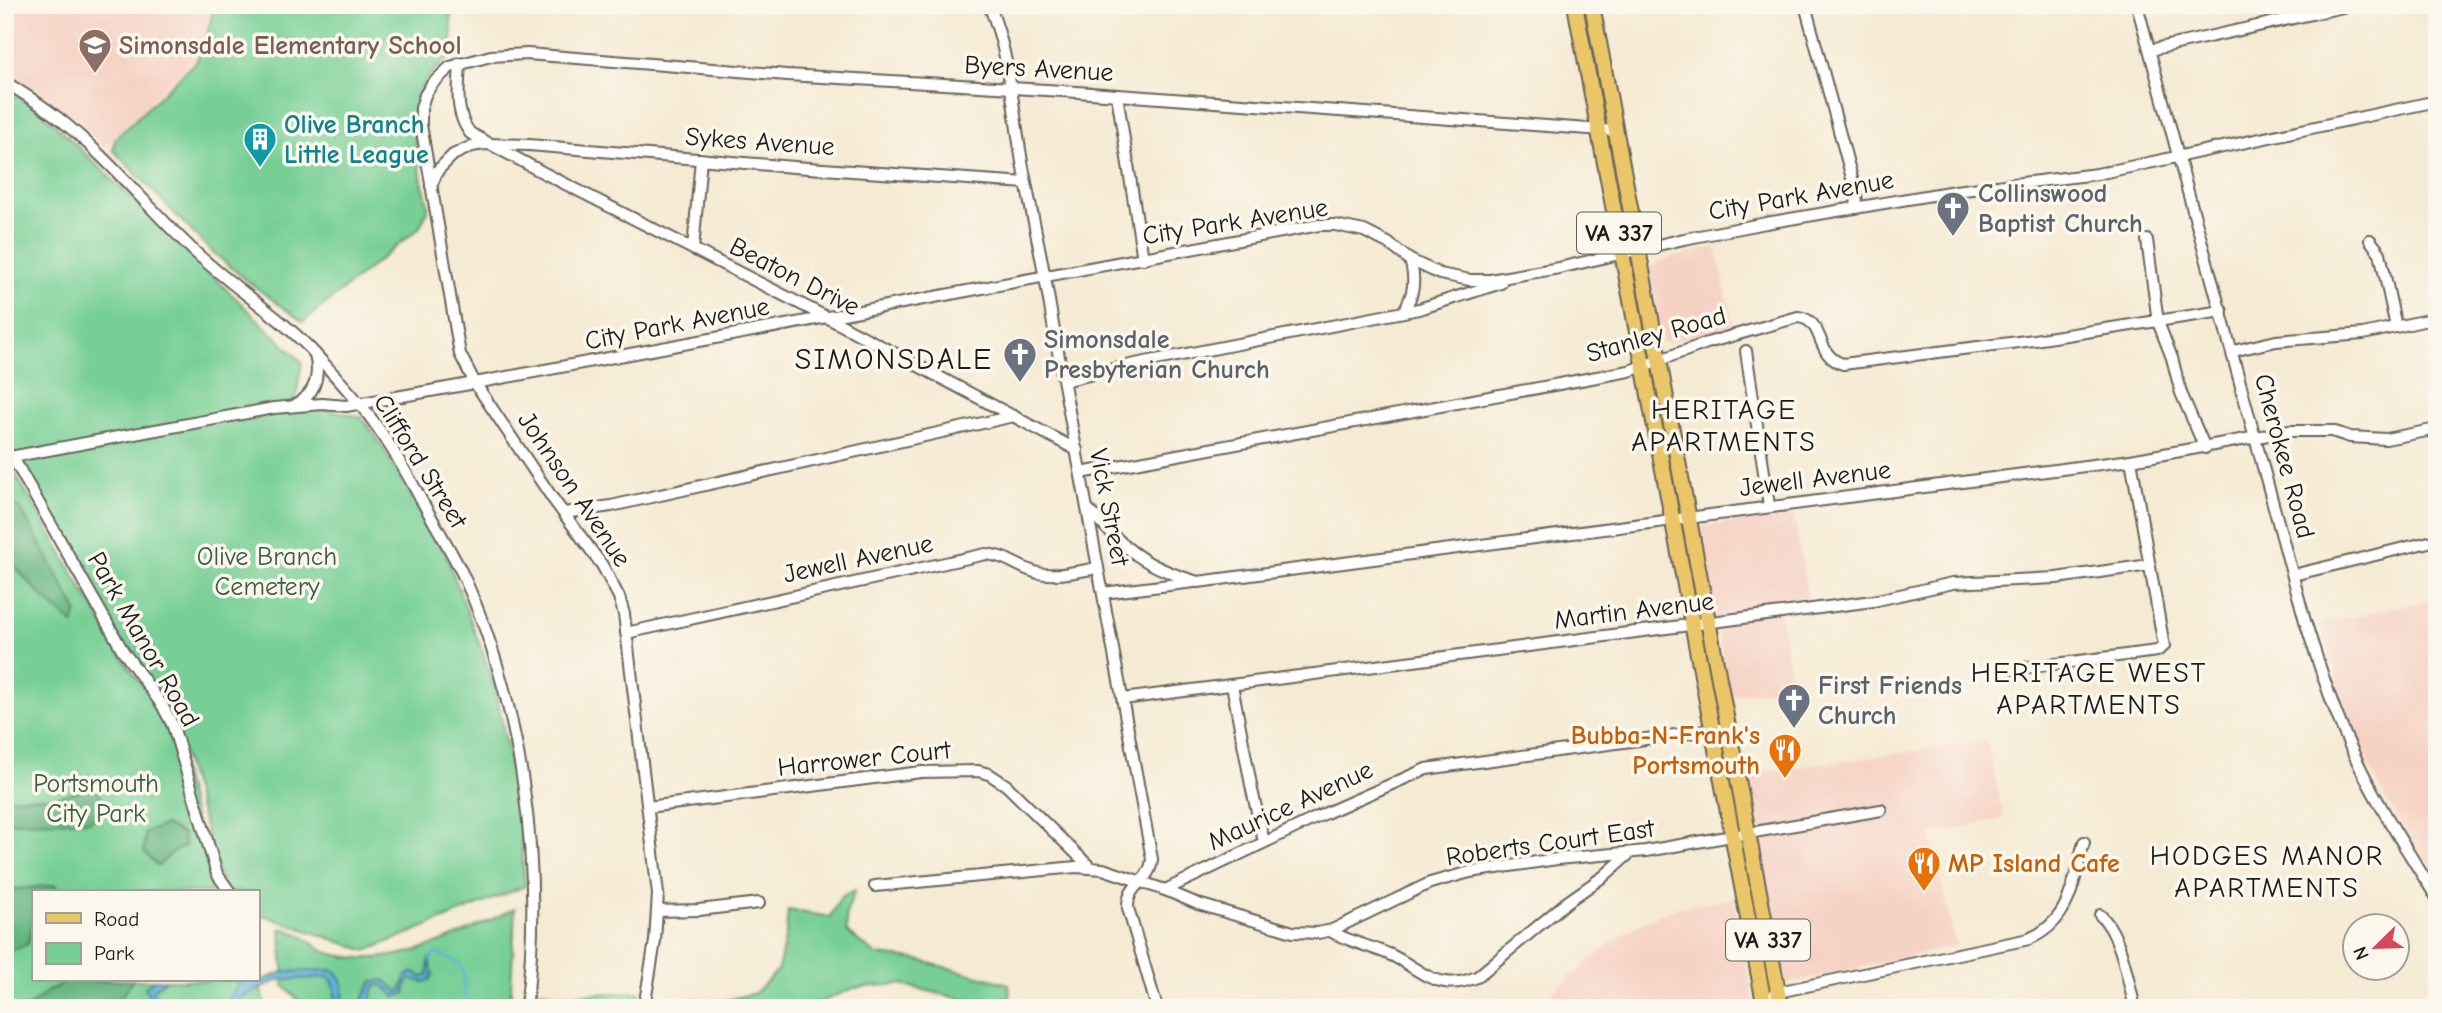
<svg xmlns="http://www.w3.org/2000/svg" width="2442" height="1013" font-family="'Comic Neue',sans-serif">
  <rect width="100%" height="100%" fill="#fbf7ec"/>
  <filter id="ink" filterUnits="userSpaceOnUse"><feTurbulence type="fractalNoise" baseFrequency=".0143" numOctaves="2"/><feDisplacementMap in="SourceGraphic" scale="14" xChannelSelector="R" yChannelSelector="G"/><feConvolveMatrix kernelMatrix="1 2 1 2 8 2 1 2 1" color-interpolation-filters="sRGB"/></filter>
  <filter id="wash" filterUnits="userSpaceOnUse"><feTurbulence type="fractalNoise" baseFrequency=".00686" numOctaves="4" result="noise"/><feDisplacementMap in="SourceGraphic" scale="28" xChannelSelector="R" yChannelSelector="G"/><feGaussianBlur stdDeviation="1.57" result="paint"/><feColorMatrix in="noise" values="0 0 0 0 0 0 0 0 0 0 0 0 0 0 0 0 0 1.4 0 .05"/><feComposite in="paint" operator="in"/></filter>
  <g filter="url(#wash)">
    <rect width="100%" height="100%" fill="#f5ead3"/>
    <g fill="#f6d2c5">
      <path d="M5,5h208l-15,49 -93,93 -31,-28 -69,-48z"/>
      <path d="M1716,246l17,79 -70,18 -14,-76 23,-10z"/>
      <path d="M1794,514l14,84 -30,5 15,85 -63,8 -30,-166 5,-4z"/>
      <path d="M2437,598v280l-45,-68 -36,-71 -36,-115z"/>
      <path d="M1987,741l17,77 -73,17 25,111 -170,38 -40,-210z"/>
      <path d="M1734,898l21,110h-221l80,-68 26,-16 35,-16z"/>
    </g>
    <g fill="#77cf95" stroke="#4a7658" stroke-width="2">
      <path d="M215,5h235l3,51c-52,32 -40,74 -31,125 2,8 6,19 6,27 -1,6 -6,14 -9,20l-116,94 -57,-42 -37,-31 -96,-99 2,-11 81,-78 6,-10z"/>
      <path d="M5,89l37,23 260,250 -8,46 18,-2 49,11 13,16 72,122 48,128 23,112 8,91 -159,65 -109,-38v-21h-33l-54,-183 -36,-45 -129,-227z"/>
      <path d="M5,456l120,206 30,39 24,58 35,133h-181v88h224v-4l9,32h-261z"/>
      <path d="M855,890l-9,24 1,18 30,23 37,4 95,25 1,16 -33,3 -77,-19 -46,4 -47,20h-116v-9l32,2 32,-8 23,-23 8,-36 2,-24 42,7 11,-20z"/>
      <path d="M515,908l-5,100h-200l-7,-3 -19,-19 -3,-58c7,2 14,4 21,8 9,5 17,14 27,17 64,19 130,-18 186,-45z"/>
      <path d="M541,991l16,4 83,-3 -4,16h-96z"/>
    </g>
    <g fill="#61b27e" stroke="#3e674d" stroke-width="2">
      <path d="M5,502l15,6 57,103 -4,13 -32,-29 -36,-39z"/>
      <path d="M95,787l12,20 -17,14 -85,1v-24l52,-1z"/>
      <path d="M165,825l18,9 2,12 -12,6 -15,14 -14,-14 1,-20z"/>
      <path d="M56,885l-1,7h-22v32l-5,20 -23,9v-63z"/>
      <path d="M133,980l-14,20 -39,8h-53l21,-17 19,-10z"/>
    </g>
    <g fill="#5bb4d8" stroke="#3c687a" stroke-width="2">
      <path d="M429,958l4,17 -3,5 -7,2 -13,-3 -3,3 -2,11 -9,4 -13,-12h-5l-5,4 -3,19h-12l14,-26 13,-2 13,12 4,-3 4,-13 8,-4 8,5 6,-2z"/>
      <path d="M334,970c13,10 9,22 8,38h-7c0,-10 3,-25 -7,-31l-49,3 -37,17 -4,4 1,7h-14l5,-12 9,-12 -1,-4h25l20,-8z"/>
      <path d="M154,980h11l-12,10v3l5,6c19,0 29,-6 45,9h-48l-10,-21z"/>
    </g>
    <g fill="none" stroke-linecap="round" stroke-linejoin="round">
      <g stroke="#5bb4d8" stroke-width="2.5">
        <path d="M430,960l2,-5 5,-2 23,11 4,10v20l7,14"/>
        <path d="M615,1008l7,-3 6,3"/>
      </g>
    </g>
  </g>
  <g filter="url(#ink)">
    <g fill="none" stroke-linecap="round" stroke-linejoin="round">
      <defs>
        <g id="minor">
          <path d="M989,5c21,49 24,105 33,157 10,54 23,108 31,163l99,534c-2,25 -25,23 -24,49l29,100"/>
          <path d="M1805,5l51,188 1,15"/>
          <path d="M2137,5l168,616c14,43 27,86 46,127 24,53 55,101 86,150"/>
          <path d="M2150,50l202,-45"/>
          <path d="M460,63c-1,25 -6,49 10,70l72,39 286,146 249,132"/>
          <path d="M5,82c18,11 35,22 52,35 50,39 90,90 137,134 39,37 88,66 124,106 19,21 39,42 55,64 19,26 35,54 50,82 14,25 29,49 41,74 59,130 80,290 62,431"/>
          <path d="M1117,95l26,164"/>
          <path d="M431,186l7,-16 15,-15 19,-9 12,-2 45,1 265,22 232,16"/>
          <path d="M2147,240l11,82 14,36 9,35 24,55"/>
          <path d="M2370,240l10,13 16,74"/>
          <path d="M693,249l8,-90"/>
          <path d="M1403,312c11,-17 13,-32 7,-52"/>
          <path d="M1746,351l23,155"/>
          <path d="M2233,351l43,-10 87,-7 74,-16"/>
          <path d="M1064,381l66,-16 289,-56 82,-26"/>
          <path d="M295,405c21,-11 25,-29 20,-51"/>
          <path d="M12,456l111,195 39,54 11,21 44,148 13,18"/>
          <path d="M5,458l269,-50 48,-4 24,2 129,-23 844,-158h16l29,6 24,12 22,17 30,14 30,6h20l69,-12 125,-29 82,-16 189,-32 142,-17 340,-73"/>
          <path d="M1081,473l548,-102 78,-28 91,-26c28,3 16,39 45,47l191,-24 188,-29"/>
          <path d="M1088,509c39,41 54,57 110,73l933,-122 159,-29h42l18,6 36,2 51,-10"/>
          <path d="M564,513l47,-7 403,-90"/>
          <path d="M2293,575l144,-35"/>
          <path d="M1103,593l91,-11"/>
          <path d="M626,633l360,-79c22,2 32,14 52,19 20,4 41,-2 60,-5"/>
          <path d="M2000,671l157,-20 7,-5 -33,-186"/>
          <path d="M1232,685l20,105 12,52"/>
          <path d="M1123,699l750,-98 80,-18 103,-5 94,-13"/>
          <path d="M648,807l273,-35 57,-1 11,3 17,11 84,82"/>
          <path d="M875,886l201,-19 27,2 62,21 161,-77 100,-44 293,-40"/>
          <path d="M1165,890l33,14 95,28 25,1 14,-3 98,-47 40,-11 87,-13 89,-8 235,-41"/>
          <path d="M657,911l42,-1 60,-7"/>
          <path d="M2100,915c21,18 28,66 35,93"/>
          <path d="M1330,931c19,11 41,15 61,24 18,8 34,24 54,27 11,2 22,-1 32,-5l90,-75 37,-26 26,-23"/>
          <path d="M1772,996l6,-4 251,-53c42,-18 44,-57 55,-97"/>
          <path d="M644,1008l11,-67 3,-47 -34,-280 -5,-17 -17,-32 -49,-66 -78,-116 -15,-29 -39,-229v-17l4,-13 7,-11 18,-17 41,-11 36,-2 260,21 276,16 553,40"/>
        </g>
        <g id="major">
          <path d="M1575,5l190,1003"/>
          <path d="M1592,5l189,1003"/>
        </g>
      </defs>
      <use href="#minor" stroke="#68645c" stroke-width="14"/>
      <use href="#major" stroke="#68645c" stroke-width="18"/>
      <use href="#minor" stroke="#fff" stroke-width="10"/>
      <use href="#major" stroke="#ebc669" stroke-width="14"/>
    </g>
  </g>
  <defs>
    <symbol id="school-pin" viewBox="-11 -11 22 30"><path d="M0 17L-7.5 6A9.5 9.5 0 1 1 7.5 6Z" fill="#8d6e63" stroke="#fbf7ec"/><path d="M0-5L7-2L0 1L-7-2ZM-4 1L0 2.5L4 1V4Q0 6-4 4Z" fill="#fff"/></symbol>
    <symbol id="building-pin" viewBox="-11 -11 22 30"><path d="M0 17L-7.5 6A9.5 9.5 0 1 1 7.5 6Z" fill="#0f9aa8" stroke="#fbf7ec"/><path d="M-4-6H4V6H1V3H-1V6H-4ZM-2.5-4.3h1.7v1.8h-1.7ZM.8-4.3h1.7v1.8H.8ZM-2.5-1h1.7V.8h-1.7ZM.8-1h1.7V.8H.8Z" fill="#fff"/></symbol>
    <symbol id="church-pin" viewBox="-11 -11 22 30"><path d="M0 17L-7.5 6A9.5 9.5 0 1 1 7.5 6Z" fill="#6b7280" stroke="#fbf7ec"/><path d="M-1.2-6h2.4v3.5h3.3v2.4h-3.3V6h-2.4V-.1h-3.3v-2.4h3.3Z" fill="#fff"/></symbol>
    <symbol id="restaurant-pin" viewBox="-11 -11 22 30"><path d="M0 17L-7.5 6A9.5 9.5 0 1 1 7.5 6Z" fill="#e8710a" stroke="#fbf7ec"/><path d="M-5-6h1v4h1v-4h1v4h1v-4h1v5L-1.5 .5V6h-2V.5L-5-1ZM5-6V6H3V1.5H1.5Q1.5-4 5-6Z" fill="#fff"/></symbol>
  </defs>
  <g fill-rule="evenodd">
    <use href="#school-pin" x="76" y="26" width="38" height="52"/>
    <use href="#building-pin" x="241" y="120" width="38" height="52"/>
    <use href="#church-pin" x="1934" y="189" width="38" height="52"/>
    <use href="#church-pin" x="1001" y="335" width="38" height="52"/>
    <use href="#church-pin" x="1775" y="681" width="38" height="52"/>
    <use href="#restaurant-pin" x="1766" y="731" width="38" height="52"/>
    <use href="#restaurant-pin" x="1905" y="844" width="38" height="52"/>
  </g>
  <g text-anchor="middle" stroke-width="7" stroke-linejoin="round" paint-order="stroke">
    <g fill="#fbf7ec" stroke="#5f5e5a" stroke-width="2">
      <rect x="1577" y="212.5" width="84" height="41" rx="5"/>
      <rect x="1726" y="919.5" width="84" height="41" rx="5"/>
    </g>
    <g font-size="24" font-weight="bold" fill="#1c1c1c">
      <text x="1619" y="241">VA 337</text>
      <text x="1768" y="948">VA 337</text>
    </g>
    <g font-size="26" font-weight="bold" fill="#785e54" stroke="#fbf7ec" text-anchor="start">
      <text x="119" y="54">Simonsdale Elementary School</text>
    </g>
    <g font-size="26" fill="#1c1c1c" stroke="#fbf7ec">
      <text transform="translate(1039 68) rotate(3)" y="9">Byers Avenue</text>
      <text transform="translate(760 141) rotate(4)" y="9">Sykes Avenue</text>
      <text transform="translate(1801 195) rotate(-10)" y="9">City Park Avenue</text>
      <text transform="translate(1235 221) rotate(-9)" y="9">City Park Avenue</text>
      <text transform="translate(795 276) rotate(27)" y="9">Beaton Drive</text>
      <text transform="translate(677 323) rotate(-11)" y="9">City Park Avenue</text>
      <text transform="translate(1656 334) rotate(-16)" y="9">Stanley Road</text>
      <text transform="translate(2285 456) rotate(75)" y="9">Cherokee Road</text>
      <text transform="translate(421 461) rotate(58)" y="9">Clifford Street</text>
      <text transform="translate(1815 478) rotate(-7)" y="9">Jewell Avenue</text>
      <text transform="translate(575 489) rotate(56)" y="9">Johnson Avenue</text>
      <text transform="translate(1110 507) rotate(79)" y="9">Vick Street</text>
      <text transform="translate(858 558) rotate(-12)" y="9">Jewell Avenue</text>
      <text transform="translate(1634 610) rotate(-7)" y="9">Martin Avenue</text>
      <text transform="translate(144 639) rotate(60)" y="9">Park Manor Road</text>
      <text transform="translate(864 758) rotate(-6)" y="9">Harrower Court</text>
      <text transform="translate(1290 805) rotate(-25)" y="9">Maurice Avenue</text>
      <text transform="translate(1550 842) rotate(-8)" y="9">Roberts Court East</text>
    </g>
    <g font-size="26" font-weight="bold" fill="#0d838f" stroke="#fbf7ec" text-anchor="start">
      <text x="284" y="133">Olive Branch<tspan x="284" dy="30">Little League</tspan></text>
    </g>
    <g font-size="26" font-weight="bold" fill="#5b616d" stroke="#fbf7ec" text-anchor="start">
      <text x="1978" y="202">Collinswood<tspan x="1978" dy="30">Baptist Church</tspan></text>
      <text x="1044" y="348">Simonsdale<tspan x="1044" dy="30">Presbyterian Church</tspan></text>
      <text x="1818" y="694">First Friends<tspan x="1818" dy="30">Church</tspan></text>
    </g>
    <g font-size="26" fill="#3c5b46" stroke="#fbf7ec">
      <text x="267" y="565">Olive Branch<tspan x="267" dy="30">Cemetery</tspan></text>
      <text x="96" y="792">Portsmouth<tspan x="96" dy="30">City Park</tspan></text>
    </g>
    <g font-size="26" font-weight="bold" fill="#c56008" stroke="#fbf7ec" text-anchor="end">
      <text x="1760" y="744">Bubba-N-Frank's<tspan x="1760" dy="30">Portsmouth</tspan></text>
      <text x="1948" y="872" text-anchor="start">MP Island Cafe</text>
    </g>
    <g font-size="28" letter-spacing="2" fill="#1c1c1c" stroke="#fbf7ec">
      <text x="1724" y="419">HERITAGE<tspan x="1724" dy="32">APARTMENTS</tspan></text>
      <text x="2089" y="682">HERITAGE WEST<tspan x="2089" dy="32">APARTMENTS</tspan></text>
      <text x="2267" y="865">HODGES MANOR<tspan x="2267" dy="32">APARTMENTS</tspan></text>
    </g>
    <g font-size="30" letter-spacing="2" fill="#1c1c1c" stroke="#fbf7ec">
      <text x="894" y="369">SIMONSDALE</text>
    </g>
  </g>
  <rect width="2442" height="1013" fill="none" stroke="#fbf7ec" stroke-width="28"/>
  <rect x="32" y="890" width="228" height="91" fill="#fbf7ec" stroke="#a29f99" stroke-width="2"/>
  <rect x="46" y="913" width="35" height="10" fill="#ebc669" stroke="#a29f99" stroke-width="2"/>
  <text x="94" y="926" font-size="21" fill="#1c1c1c">Road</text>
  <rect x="46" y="943" width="35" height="21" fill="#77cf95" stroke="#a29f99" stroke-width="2"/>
  <text x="94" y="960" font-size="21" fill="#1c1c1c">Park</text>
  <g transform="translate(2376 947) rotate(247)"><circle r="33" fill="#fbf7ec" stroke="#a29f99" stroke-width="2"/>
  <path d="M0-5L12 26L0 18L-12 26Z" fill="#d1495b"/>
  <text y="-10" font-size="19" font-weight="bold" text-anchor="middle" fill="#1c1c1c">N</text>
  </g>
</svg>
